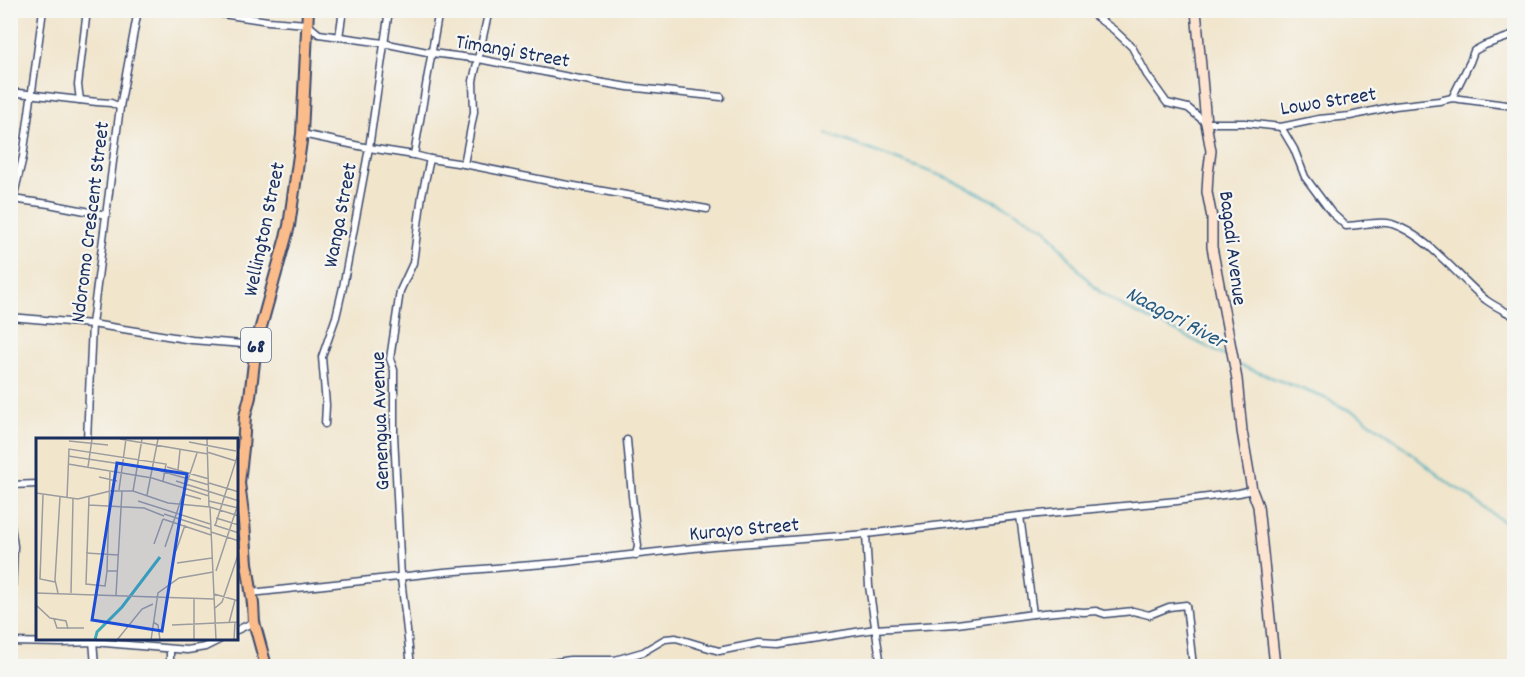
<svg xmlns="http://www.w3.org/2000/svg" width="1525" height="677" font-family="Dekko,sans-serif">
  <rect width="100%" height="100%" fill="#f6f6f2"/>
  <filter id="ink" filterUnits="userSpaceOnUse"><feTurbulence type="fractalNoise" baseFrequency=".0167" numOctaves="2"/><feDisplacementMap in="SourceGraphic" scale="12" xChannelSelector="R" yChannelSelector="G"/><feConvolveMatrix kernelMatrix="1 2 1 2 8 2 1 2 1" color-interpolation-filters="sRGB"/></filter>
  <filter id="wash" filterUnits="userSpaceOnUse"><feTurbulence type="fractalNoise" baseFrequency=".008" numOctaves="4" result="noise"/><feDisplacementMap in="SourceGraphic" scale="24" xChannelSelector="R" yChannelSelector="G"/><feGaussianBlur stdDeviation="1.35" result="paint"/><feColorMatrix in="noise" values="0 0 0 0 0 0 0 0 0 0 0 0 0 0 0 0 0 1.4 0 .05"/><feComposite in="paint" operator="in"/></filter>
  <g filter="url(#wash)">
    <rect width="100%" height="100%" fill="#f1e5cc"/>
    <g fill="none" stroke-linecap="round" stroke-linejoin="round">
      <g stroke="#3caaba" stroke-width="2">
        <path d="M827,134l120,44 58,28 41,23 37,46 17,17 33,20 35,15 61,31"/>
        <path d="M1239,365l86,33 19,10 13,5 42,30 29,24 23,18 14,8 49,37"/>
      </g>
    </g>
  </g>
  <g filter="url(#ink)">
    <g fill="none" stroke-linecap="round" stroke-linejoin="round">
      <defs>
        <g id="street">
          <path d="M196,10l72,11 39,3 12,10 64,9 49,10 47,6 95,19 54,9 93,10"/>
          <path d="M1087,10l27,20 18,17 15,28 20,28 21,5 18,15h39l36,4 38,-8 31,-3 45,-10 44,-5 13,-3 62,8"/>
          <path d="M339,37l4,-27"/>
          <path d="M10,92l87,10 14,1 9,4"/>
          <path d="M1452,98l18,-36 4,-11 11,-6 29,-10"/>
          <path d="M80,100l-2,-15 9,-75"/>
          <path d="M1281,127l13,22 11,28 26,35 15,14c15,0 32,-6 46,-2 35,11 66,53 94,76 8,6 19,11 28,16"/>
          <path d="M302,134l67,14 45,7 16,4 34,5 99,20 144,25"/>
          <path d="M414,155l25,-145"/>
          <path d="M464,164l10,-52 -1,-31 16,-71"/>
          <path d="M12,199l37,5 57,11"/>
          <path d="M10,225l3,-26 10,-42 20,-147"/>
          <path d="M10,317l82,7 100,16 64,5"/>
          <path d="M325,424l1,-19 -4,-48 14,-40 7,-30 26,-139 20,-138"/>
          <path d="M87,440l5,-116 28,-217 18,-97"/>
          <path d="M627,440l5,56 6,50 -2,9"/>
          <path d="M10,485l28,-1"/>
          <path d="M10,520l4,26 -4,89"/>
          <path d="M866,534l3,52 12,80"/>
          <path d="M251,593l193,-21 113,-9 155,-17 154,-12 162,-19 149,-14 62,-8 13,-3"/>
          <path d="M1033,614l35,-3 16,1 12,-1 9,3 28,-3 16,4 20,-8 17,-2 7,61"/>
          <path d="M237,630l17,-8"/>
          <path d="M93,640l2,26"/>
          <path d="M10,642l52,1 31,-1 94,8 18,-3 14,-7"/>
          <path d="M170,666v-16"/>
          <path d="M411,666l-10,-88 -7,-144v-64l-4,-11 10,-68 13,-28 9,-68 8,-36"/>
          <path d="M532,666l38,-6h45l28,-8 22,-13 11,-1 43,13 40,-8 20,1 96,-15 82,-5 76,-10 -13,-98"/>
        </g>
        <path id="secondary" d="M1196,10l10,113 5,28 -3,23 -1,18 5,26v29l25,132 5,52 10,59 6,16 17,160"/>
        <path id="primary" d="M266,666l-12,-44 -1,-18 -6,-41 -3,-41 -5,-39 4,-35 2,-32 5,-19 6,-52 33,-119 13,-92 6,-124"/>
      </defs>
      <use href="#street" stroke="#3b4a6e" stroke-width="9"/>
      <use href="#secondary" stroke="#3b4a6e" stroke-width="12"/>
      <use href="#primary" stroke="#3b4a6e" stroke-width="14"/>
      <use href="#street" stroke="#fff" stroke-width="6"/>
      <use href="#secondary" stroke="#fde4d1" stroke-width="9"/>
      <use href="#primary" stroke="#fabc8b" stroke-width="10"/>
    </g>
  </g>
  <g text-anchor="middle" stroke-width="4.5" stroke-linejoin="round" paint-order="stroke">
    <rect fill="#f6f6f2" stroke="#5d6b8a" stroke-width="1.5" x="241" y="328" width="30" height="34" rx="4.5"/>
    <g font-size="20" font-weight="bold" fill="#1b2f5e">
      <text x="256" y="352">68</text>
    </g>
    <g font-size="21" fill="#1b2f5e" stroke="#f6f6f2">
      <text transform="translate(513 50) rotate(10)" y="7">Timangi Street</text>
      <text transform="translate(1328 100) rotate(-9)" y="7">Lowo Street</text>
      <text transform="translate(339 215) rotate(-79)" y="7">Wanga Street</text>
      <text transform="translate(89 222) rotate(-83)" y="7">Ndoromo Crescent Street</text>
      <text transform="translate(263 229) rotate(-78)" y="7">Wellington Street</text>
      <text transform="translate(1234 248) rotate(83)" y="7">Bagadi Avenue</text>
      <text transform="translate(379 421) rotate(-92)" y="7">Genengua Avenue</text>
      <text transform="translate(744 528) rotate(-5)" y="7">Kurayo Street</text>
    </g>
    <g font-size="22" font-style="italic" fill="#275a7e" stroke="#f6f6f2">
      <text transform="translate(1177 316) rotate(28)" y="8">Naagori River</text>
    </g>
  </g>
  <g transform="translate(36 438)">
    <rect width="202" height="202" fill="#f1e5cc"/>
    <path fill="none" stroke="#3caaba" stroke-width="3" d="M59,202l2,-8 25,-25 38,-50"/>
    <path fill="none" stroke="#9b9ca0" stroke-width="1.5" d="M84,1l88,15M171,1l2,68M33,3l39,4M153,4l47,9M171,14l29,9M32,18l86,13 55,16M32,26l84,14 57,18M52,29l4,-28M131,29l42,12M142,32l2,-20M74,34l-3,99h10M63,39l18,4M140,43l63,20M173,45l30,9M83,52l7,-51M97,53l9,-52M0,55l42,6 32,-8h23l35,12 42,4 29,9M147,56l18,5M7,57l-3,84 15,3M111,57l11,-56M53,59l-3,87 19,2 2,-15M31,60l2,-49 97,15 -3,17M102,63l72,23M173,63l29,7M53,67l55,3 20,8M174,69l6,133M128,76l47,15M180,80l23,7M127,81l48,16M178,87l25,8M179,88l23,-72v-15M175,94l28,9M118,106l9,-25M129,109l32,-94M140,113l9,-26M50,115l32,2M141,125l35,-5M180,133l23,-70M0,155l178,6M22,155l-3,-13 5,-83M35,155l2,-94M178,156l25,7M80,157l6,-104M158,160v42M0,167l14,13 16,3 2,8M179,170l7,-6 17,-50M18,181l3,9h27M117,184l5,3 2,15M193,185l6,-23M136,187l67,-3M81,202l25,-31 11,-5M115,202l7,-47 21,-15 34,-6M198,202l1,-18"/>
    <path fill="#1d4ed8" fill-opacity="0.15" stroke="#1d4ed8" stroke-width="3" d="M81,25l70,11 -25,157 -70,-11z"/>
    <rect width="202" height="202" fill="none" stroke="#1b2f5e" stroke-width="3"/>
  </g>
  <rect width="1525" height="677" fill="none" stroke="#f6f6f2" stroke-width="36"/>
</svg>
